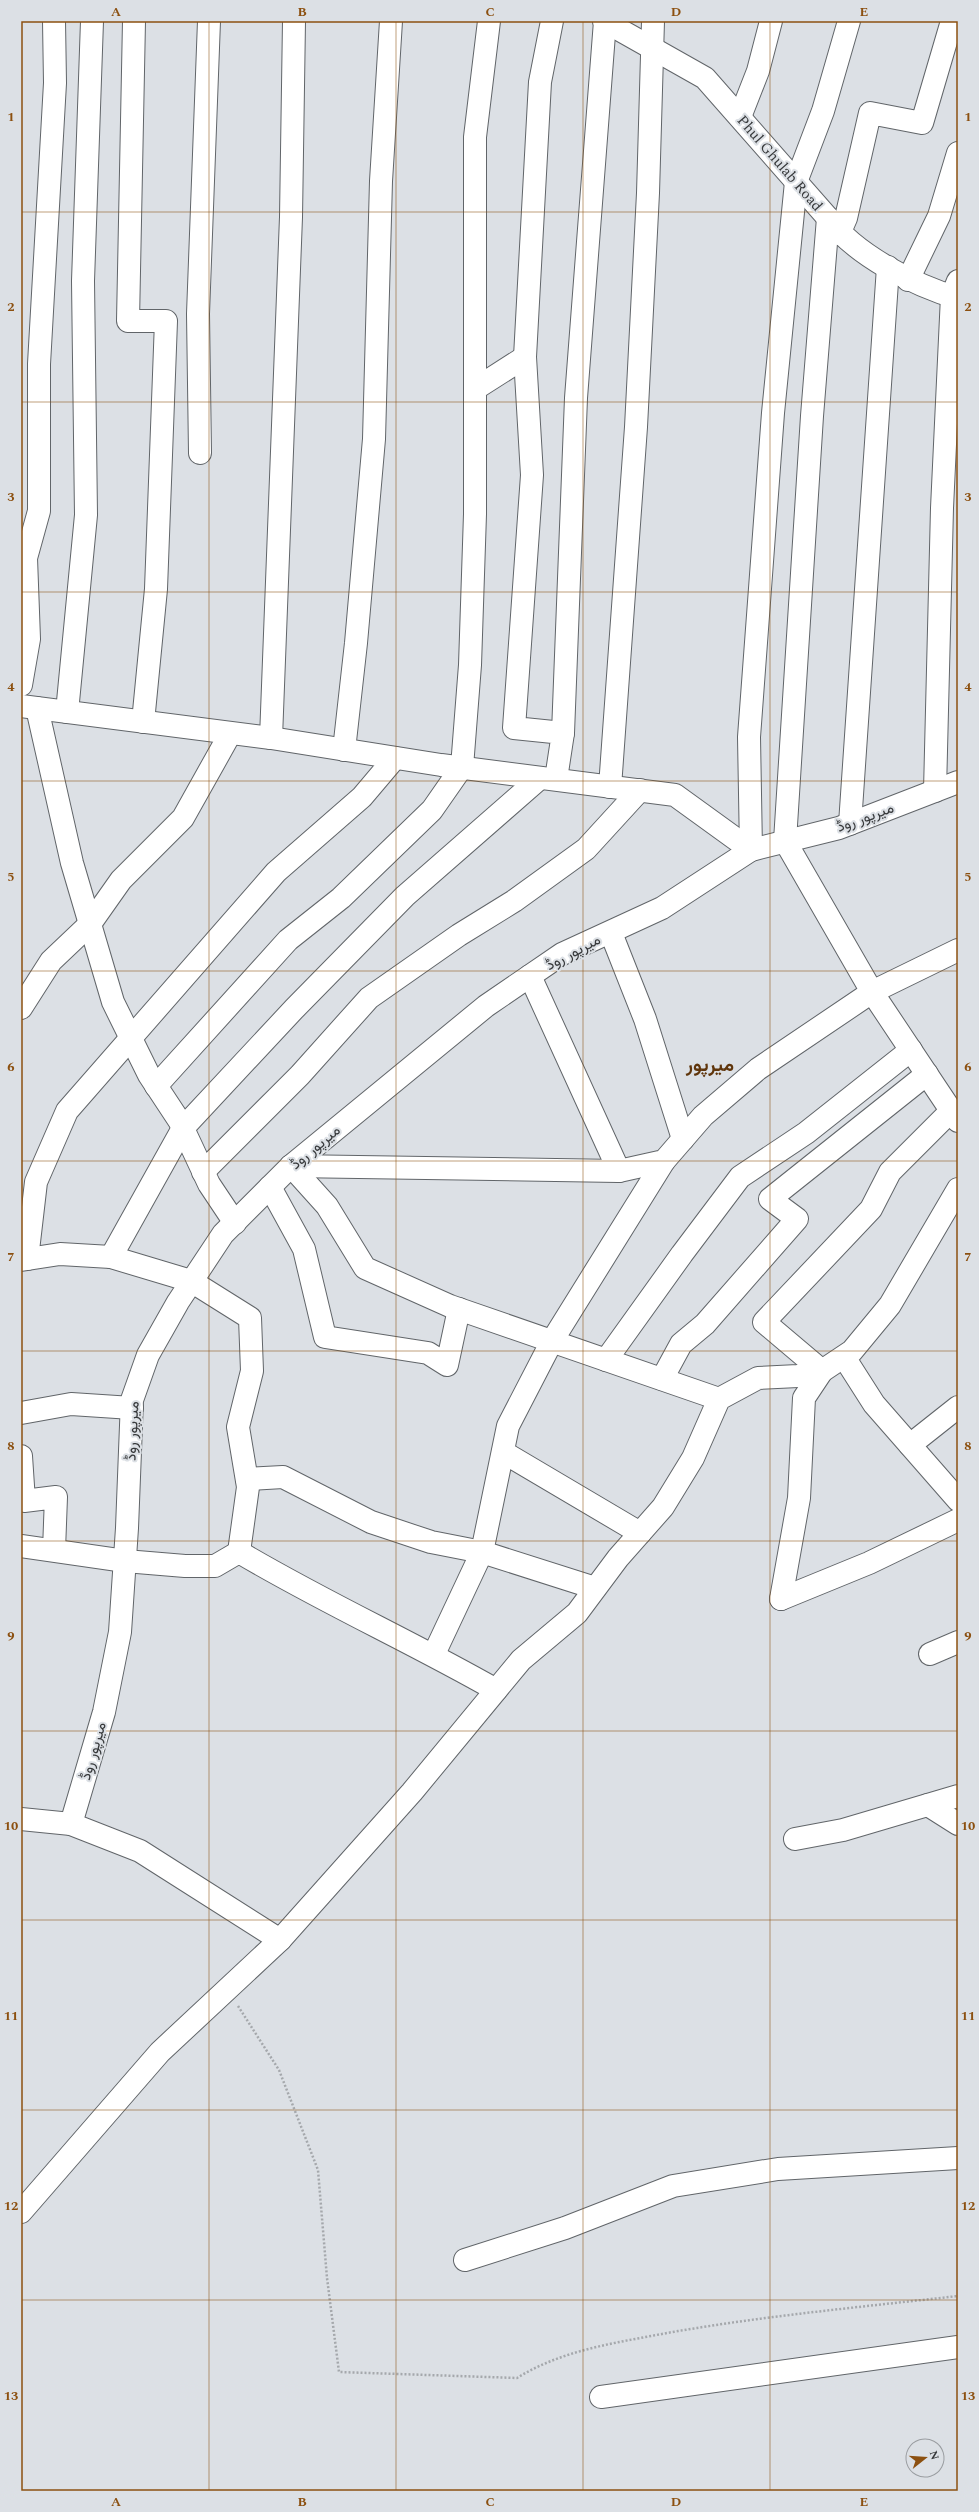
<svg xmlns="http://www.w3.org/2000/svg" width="979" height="2512" font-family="Spectral,Vazirmatn,serif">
  <rect width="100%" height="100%" fill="#dce0e5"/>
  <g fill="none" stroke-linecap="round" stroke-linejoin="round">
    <defs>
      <g id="minor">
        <path d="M134,21l-6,300h38l-10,268 -13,133"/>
        <path d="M552,21l-12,61 -15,275 7,118 -18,253 49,5 -7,46"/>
        <path d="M604,21l101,57 123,140c26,36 87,68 130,80"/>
        <path d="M740,117l18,-46 13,-50"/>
        <path d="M828,218l-16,198 -27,425 87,151 86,129"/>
        <path d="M839,234l7,-16 24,-105 52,10 30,-102"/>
        <path d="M908,280l31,-64 19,-63"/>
        <path d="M475,389v-252l14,-116"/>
        <path d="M200,453l-2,-139 11,-293"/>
        <path d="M21,685l8,-46 -3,-81 13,-47v-147l16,-281 -1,-62"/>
        <path d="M21,706l250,32 170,27 234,30 76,55"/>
        <path d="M37,708l35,155 41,139 36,73 31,47 29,62 26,39"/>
        <path d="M67,712l19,-197 -3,-234 9,-260"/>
        <path d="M563,733l13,-335 29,-377"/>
        <path d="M271,738l20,-521 3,-196"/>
        <path d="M344,750l12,-107 18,-204 7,-258 10,-160"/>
        <path d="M610,787l26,-360 12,-234 5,-172"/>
        <path d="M935,791l7,-283 10,-212 6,-15"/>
        <path d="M850,824l38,-557"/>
        <path d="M751,850l-2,-113 24,-324 23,-231 27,-71 26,-90"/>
        <path d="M611,933l34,86 38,120"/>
        <path d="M530,976l89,195"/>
        <path d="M21,1008l30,-47 39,-37 31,-44 62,-62 47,-84"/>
        <path d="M156,1086l132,-146 53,-42 91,-88 30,-43 8,-102 5,-151v-125l50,-32"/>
        <path d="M291,1166l328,5 45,-10 39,-45 55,-47 114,-77 86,-42"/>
        <path d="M291,1166l36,40 38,62 85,38 269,93"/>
        <path d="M203,1172l97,-97 69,-77 90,-63 55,-34 72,-52 54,-59"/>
        <path d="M270,1187l34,62 21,88 103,16 19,12 12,-56"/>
        <path d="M111,1257l72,-129 111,-119 111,-113 135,-118"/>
        <path d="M27,1259l9,-77 31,-71 209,-239 86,-75 33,-39"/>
        <path d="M21,1260l39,-6 51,3 80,24 59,37 2,53 -14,56 10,60 -9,65"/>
        <path d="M844,1357l30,47 84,96"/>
        <path d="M606,1360l76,-106 58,-77 66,-44 105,-83"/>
        <path d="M662,1379l19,-35 24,-20 92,-105 -27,-20 157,-125"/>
        <path d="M21,1413l50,-9 61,4"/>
        <path d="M910,1445l48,-38"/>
        <path d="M503,1452l137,81"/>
        <path d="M21,1456l3,45 32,-4 -2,53"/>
        <path d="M247,1479l36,-2 88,45 60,20 51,10 113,36"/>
        <path d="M21,1546l104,15 60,5h30l24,-14c84,50 173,90 257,138"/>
        <path d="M781,1599l18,-101 5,-100 18,-27 -58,-49 107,-113 19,-37 61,-61"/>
        <path d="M781,1599l88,-36 89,-43"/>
        <path d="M434,1654l48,-102 26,-126 44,-85 112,-180"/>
        <path d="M930,1654l28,-12"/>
        <path d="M928,1805l30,19"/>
        <path d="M21,1819l50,5 69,27 140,89 132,-148 109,-132 56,-47 41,-55 45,-51 30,-49 26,-59 39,-21 40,-2 24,-5 30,-20 38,-46 68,-116"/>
        <path d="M71,1824l33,-112 16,-80 7,-104 5,-128 16,-45 30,-53 45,-68 68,-68 195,-160 76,-52 100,-46 89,-58 88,-22 119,-46"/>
        <path d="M795,1839l48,-9 115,-34"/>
        <path d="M21,2212l139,-160 120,-112"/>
        <path d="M465,2260l100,-32 108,-42 105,-17 180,-11"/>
        <path d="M601,2397l357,-50"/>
      </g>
    </defs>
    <use href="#minor" stroke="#616569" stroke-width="24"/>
    <path stroke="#a5a8ac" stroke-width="2.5" stroke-dasharray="2 2" stroke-linecap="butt" d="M238,2006l41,64 39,100 9,108 12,94 178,6c45,-28 98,-35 150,-45 96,-17 194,-26 291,-37"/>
    <use href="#minor" stroke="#fff" stroke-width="22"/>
  </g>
  <path fill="none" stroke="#8c5010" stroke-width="1" stroke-opacity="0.55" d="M209,21v2470M396,21v2470M583,21v2470M770,21v2470M21,212h937M21,402h937M21,592h937M21,781h937M21,971h937M21,1161h937M21,1351h937M21,1541h937M21,1731h937M21,1920h937M21,2110h937M21,2300h937"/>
  <g text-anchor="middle" stroke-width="4" stroke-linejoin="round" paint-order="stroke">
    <g font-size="15" fill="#37393b" stroke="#dce0e5">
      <text transform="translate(780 163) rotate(49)" y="5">Phul Ghulab Road</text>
      <text transform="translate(865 817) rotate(-20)" y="5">میرپور روڈ</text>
      <text transform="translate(573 952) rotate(-28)" y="5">میرپور روڈ</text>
      <text transform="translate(315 1147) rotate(-40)" y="5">میرپور روڈ</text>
      <text transform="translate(132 1431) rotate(-87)" y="5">میرپور روڈ</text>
      <text transform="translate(93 1751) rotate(-74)" y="5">میرپور روڈ</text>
    </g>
    <g font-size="19" font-weight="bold" fill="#60360c" stroke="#dce0e5">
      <text x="710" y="1071">میرپور</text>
    </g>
  </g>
  <rect width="979" height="2512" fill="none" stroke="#dce0e5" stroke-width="44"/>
  <g transform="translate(925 2458) rotate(73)"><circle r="19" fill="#dce0e5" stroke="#9a9da1"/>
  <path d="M0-3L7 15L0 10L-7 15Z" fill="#8c5010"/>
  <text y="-6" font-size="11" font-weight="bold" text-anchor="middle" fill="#37393b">N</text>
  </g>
  <rect x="22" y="22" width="935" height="2468" fill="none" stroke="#8c5010" stroke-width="1.5"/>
  <g font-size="13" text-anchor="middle" font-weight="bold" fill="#8c5010">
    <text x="116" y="16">A</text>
    <text x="302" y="16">B</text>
    <text x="490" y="16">C</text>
    <text x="676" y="16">D</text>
    <text x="864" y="16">E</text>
    <text x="11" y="121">1</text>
    <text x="968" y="121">1</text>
    <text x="11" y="311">2</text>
    <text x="968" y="311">2</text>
    <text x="11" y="501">3</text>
    <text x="968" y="501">3</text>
    <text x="11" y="691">4</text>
    <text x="968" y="691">4</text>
    <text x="11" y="881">5</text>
    <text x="968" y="881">5</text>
    <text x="11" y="1071">6</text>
    <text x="968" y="1071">6</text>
    <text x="11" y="1261">7</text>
    <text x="968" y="1261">7</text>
    <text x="11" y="1450">8</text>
    <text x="968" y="1450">8</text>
    <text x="11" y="1640">9</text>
    <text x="968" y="1640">9</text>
    <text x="11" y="1830">10</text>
    <text x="968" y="1830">10</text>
    <text x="11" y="2020">11</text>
    <text x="968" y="2020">11</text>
    <text x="11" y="2210">12</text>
    <text x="968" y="2210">12</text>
    <text x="11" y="2400">13</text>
    <text x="968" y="2400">13</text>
    <text x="116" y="2506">A</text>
    <text x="302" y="2506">B</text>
    <text x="490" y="2506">C</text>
    <text x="676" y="2506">D</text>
    <text x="864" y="2506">E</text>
  </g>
</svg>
